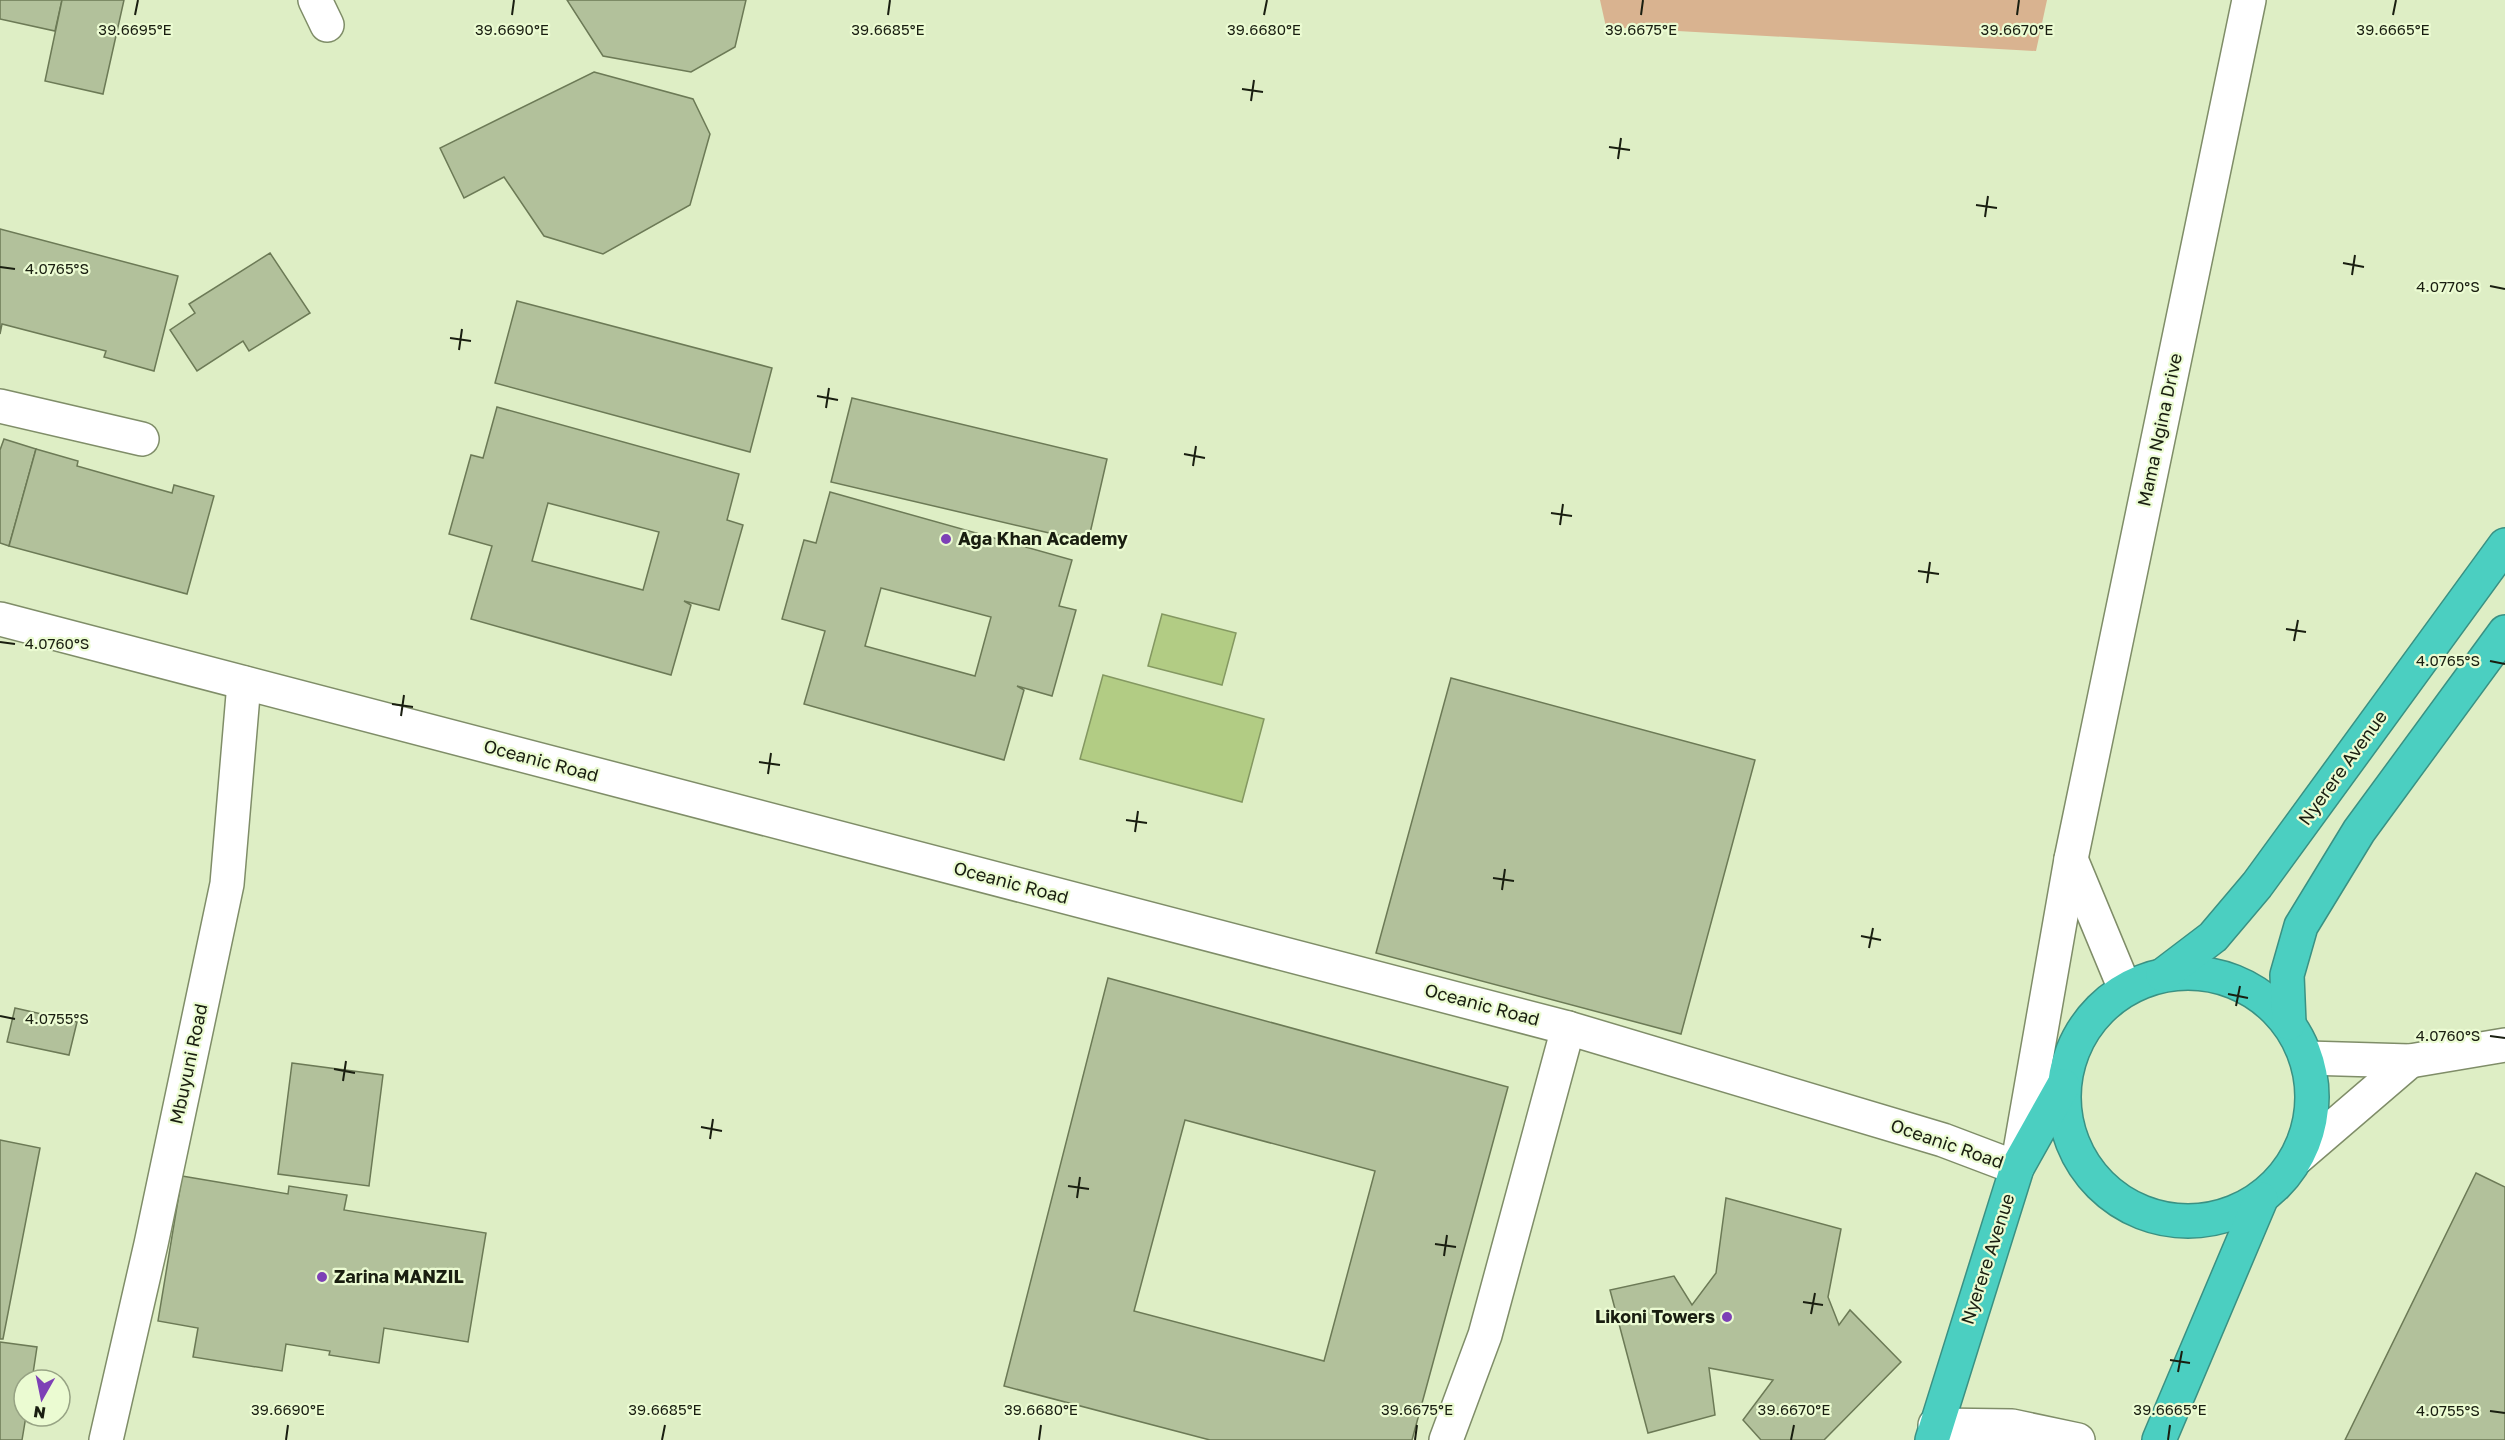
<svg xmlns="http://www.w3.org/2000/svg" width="2505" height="1440" font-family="'Golos Text',sans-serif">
  <rect width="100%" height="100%" fill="#deeec5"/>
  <path fill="#d9b390" d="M1600,0h447l-11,51 -430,-24z"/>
  <g fill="#b2cc84" stroke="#849861" stroke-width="1.5">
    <path d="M1162,614l74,19 -14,52 -74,-19z"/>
    <path d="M1103,675l161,44 -22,83 -162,-43z"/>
  </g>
  <g fill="#b2c19b" stroke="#6c7a56" stroke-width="1.5" fill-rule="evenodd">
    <path d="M0,0h62l-7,31 -55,-12z"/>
    <path d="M62,0h62l-21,94 -58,-13z"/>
    <path d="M567,0h179l-11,47 -44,25 -88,-16z"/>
    <path d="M594,72l99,27 17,35 -20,71 -87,49 -59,-18 -40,-59 -40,21 -24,-50z"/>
    <path d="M0,229l178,47 -24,95 -50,-14 2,-6 -104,-27 -2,10z"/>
    <path d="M270,253l40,60 -61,38 -6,-10 -46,30 -27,-41 25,-17 -6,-9z"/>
    <path d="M517,301l255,67 -22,84 -255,-69z"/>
    <path d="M852,398l255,61 -19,83 -257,-60z"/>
    <path d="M497,407l242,67 -12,46 16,5 -24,85 -35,-9 7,4 -20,70 -200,-56 21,-73 -43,-12 22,-79 12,3zM548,503l111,29 -16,58 -111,-29z"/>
    <path d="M4,439l32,10 -27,97 -9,-3v-93z"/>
    <path d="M36,449l42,12 -1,5 95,27 2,-8 40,11 -27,98 -178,-48z"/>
    <path d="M830,492l242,68 -13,46 17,4 -24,86 -35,-10 7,4 -20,70 -200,-56 21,-73 -43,-12 22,-79 12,3zM881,588l110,29 -16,59 -110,-30z"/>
    <path d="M1451,678l304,82 -74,274 -305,-81z"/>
    <path d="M1108,978l400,109 -96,353h-202l-206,-54zM1185,1120l190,51 -51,190 -190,-50z"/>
    <path d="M15,1008l62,14 -8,33 -62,-13z"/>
    <path d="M292,1063l91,12 -14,111 -91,-12z"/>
    <path d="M0,1140l40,8 -37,191h-3z"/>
    <path d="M2476,1173l29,14v253h-160z"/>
    <path d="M182,1176l106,18 1,-8 58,9 -3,15 142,23 -18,109 -84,-14 -5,35 -50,-8 1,-4 -44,-7 -4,27 -89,-14 5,-29 -40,-7z"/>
    <path d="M1726,1198l115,31 -13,68 11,28 11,-15 51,52 -77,78h-63l-18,-20 30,-40 -64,-12 6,47 -67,18 -38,-143 64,-14 18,29 24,-32z"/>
    <path d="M0,1342l37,5 -5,33h-8l2,36 -4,24h-22z"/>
  </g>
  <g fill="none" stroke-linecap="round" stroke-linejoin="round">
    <defs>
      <g id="minor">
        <path d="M315,0l12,25"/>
        <path d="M0,406l142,33"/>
        <path d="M0,619l1568,409 375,112 74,28 54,-309 178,-859"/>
        <path d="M2071,859l54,130"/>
        <path d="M2307,1058l103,3 95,-16"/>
        <path d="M2297,1158l113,-97"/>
        <path d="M1935,1425l77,1 66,14"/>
        <path d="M106,1440l45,-196 76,-360 17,-201"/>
        <path d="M1446,1440l39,-105 83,-307"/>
      </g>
      <g id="highway">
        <circle cx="2188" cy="1097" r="124"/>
        <path d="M2163,975l50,-38 44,-52 248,-340"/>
        <path d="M2289,1023l-2,-48 14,-49 58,-95 146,-199"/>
        <path d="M1932,1440l85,-272 46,-82"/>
        <path d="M2159,1440l102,-241"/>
      </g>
    </defs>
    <use href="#minor" stroke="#7f8d68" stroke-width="36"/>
    <use href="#highway" stroke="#3a9183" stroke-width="36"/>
    <use href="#minor" stroke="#fff" stroke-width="33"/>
    <use href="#highway" stroke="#4bcfc1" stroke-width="33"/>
  </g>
  <path fill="none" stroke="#191e10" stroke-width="2" d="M135,15l3,-15M512,15l2,-15M888,15l2,-15M1264,15l3,-15M1641,15l2,-15M2017,15l2,-15M2393,15l3,-15M1242,89l21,3M1251,101l3,-21M1609,147l21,3M1618,159l3,-21M1976,205l21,3M1985,217l3,-21M2343,263l21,4M0,267l15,2M2352,275l3,-20M2490,286l15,3M450,338l21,3M459,350l3,-21M817,396l21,4M826,408l3,-20M1184,454l21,4M1193,466l3,-20M1551,513l21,3M1560,525l3,-21M1918,571l21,3M1927,583l3,-21M2286,629l20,3M2294,641l4,-21M0,642l15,2M2490,661l15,3M392,704l21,3M401,716l3,-21M759,762l21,3M768,774l3,-21M1126,820l21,3M1135,832l3,-21M1493,878l21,3M1502,890l3,-21M1861,936l20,4M1869,948l4,-20M2228,994l20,4M2236,1006l4,-20M0,1016l15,3M2490,1036l15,2M334,1069l21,4M343,1081l3,-20M701,1127l21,4M710,1139l3,-20M1068,1186l21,3M1077,1198l3,-21M1435,1244l21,3M1444,1256l3,-21M1803,1302l20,3M1811,1314l4,-21M2170,1360l20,3M2178,1372l4,-21M2490,1411l15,2M286,1440l2,-15M662,1440l3,-15M1039,1440l2,-15M1415,1440l2,-15M1791,1440l3,-15M2168,1440l2,-15"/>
  <g fill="#7d40b6" stroke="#ebfbd2" stroke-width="2">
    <circle cx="946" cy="539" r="6"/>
    <circle cx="322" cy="1277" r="6"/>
    <circle cx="1727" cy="1317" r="6"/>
  </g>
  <g text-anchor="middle" stroke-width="4.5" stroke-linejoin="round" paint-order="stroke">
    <g font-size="18" fill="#191e10" stroke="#ebfbd2">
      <text transform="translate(2160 430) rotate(-78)" y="6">Mama Ngina Drive</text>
      <text transform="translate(541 761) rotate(15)" y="6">Oceanic Road</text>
      <text transform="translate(2343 768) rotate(-54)" y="6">Nyerere Avenue</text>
      <text transform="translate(1011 883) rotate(15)" y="6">Oceanic Road</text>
      <text transform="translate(1482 1005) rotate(15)" y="6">Oceanic Road</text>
      <text transform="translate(189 1064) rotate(-78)" y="6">Mbuyuni Road</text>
      <text transform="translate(1947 1144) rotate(19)" y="6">Oceanic Road</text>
      <text transform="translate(1988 1259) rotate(-72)" y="6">Nyerere Avenue</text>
    </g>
    <g font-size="18" font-weight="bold" fill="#191e10" stroke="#ebfbd2" text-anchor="start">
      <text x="958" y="545">Aga Khan Academy</text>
      <text x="334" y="1283">Zarina MANZIL</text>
      <text x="1715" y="1323" text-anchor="end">Likoni Towers</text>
    </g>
  </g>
  <g font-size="15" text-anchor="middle" fill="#191e10" stroke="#ebfbd2" stroke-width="4.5" stroke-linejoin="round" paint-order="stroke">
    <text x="135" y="35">39.6695°E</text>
    <text x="512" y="35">39.6690°E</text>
    <text x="888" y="35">39.6685°E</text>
    <text x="1264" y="35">39.6680°E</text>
    <text x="1641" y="35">39.6675°E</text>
    <text x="2017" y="35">39.6670°E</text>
    <text x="2393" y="35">39.6665°E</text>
    <text x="57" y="274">4.0765°S</text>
    <text x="2448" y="292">4.0770°S</text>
    <text x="57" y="649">4.0760°S</text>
    <text x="2448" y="666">4.0765°S</text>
    <text x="57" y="1024">4.0755°S</text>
    <text x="2448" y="1041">4.0760°S</text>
    <text x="288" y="1415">39.6690°E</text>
    <text x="665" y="1415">39.6685°E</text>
    <text x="1041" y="1415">39.6680°E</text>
    <text x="1417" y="1415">39.6675°E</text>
    <text x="1794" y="1415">39.6670°E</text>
    <text x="2170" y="1415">39.6665°E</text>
    <text x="2448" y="1416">4.0755°S</text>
  </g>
  <g transform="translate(42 1398) rotate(189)"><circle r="28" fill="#ebfbd2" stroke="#97a384" stroke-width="1.5"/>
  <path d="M0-4.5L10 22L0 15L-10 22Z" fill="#7d40b6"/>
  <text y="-9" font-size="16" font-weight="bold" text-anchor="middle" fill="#191e10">N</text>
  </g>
</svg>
